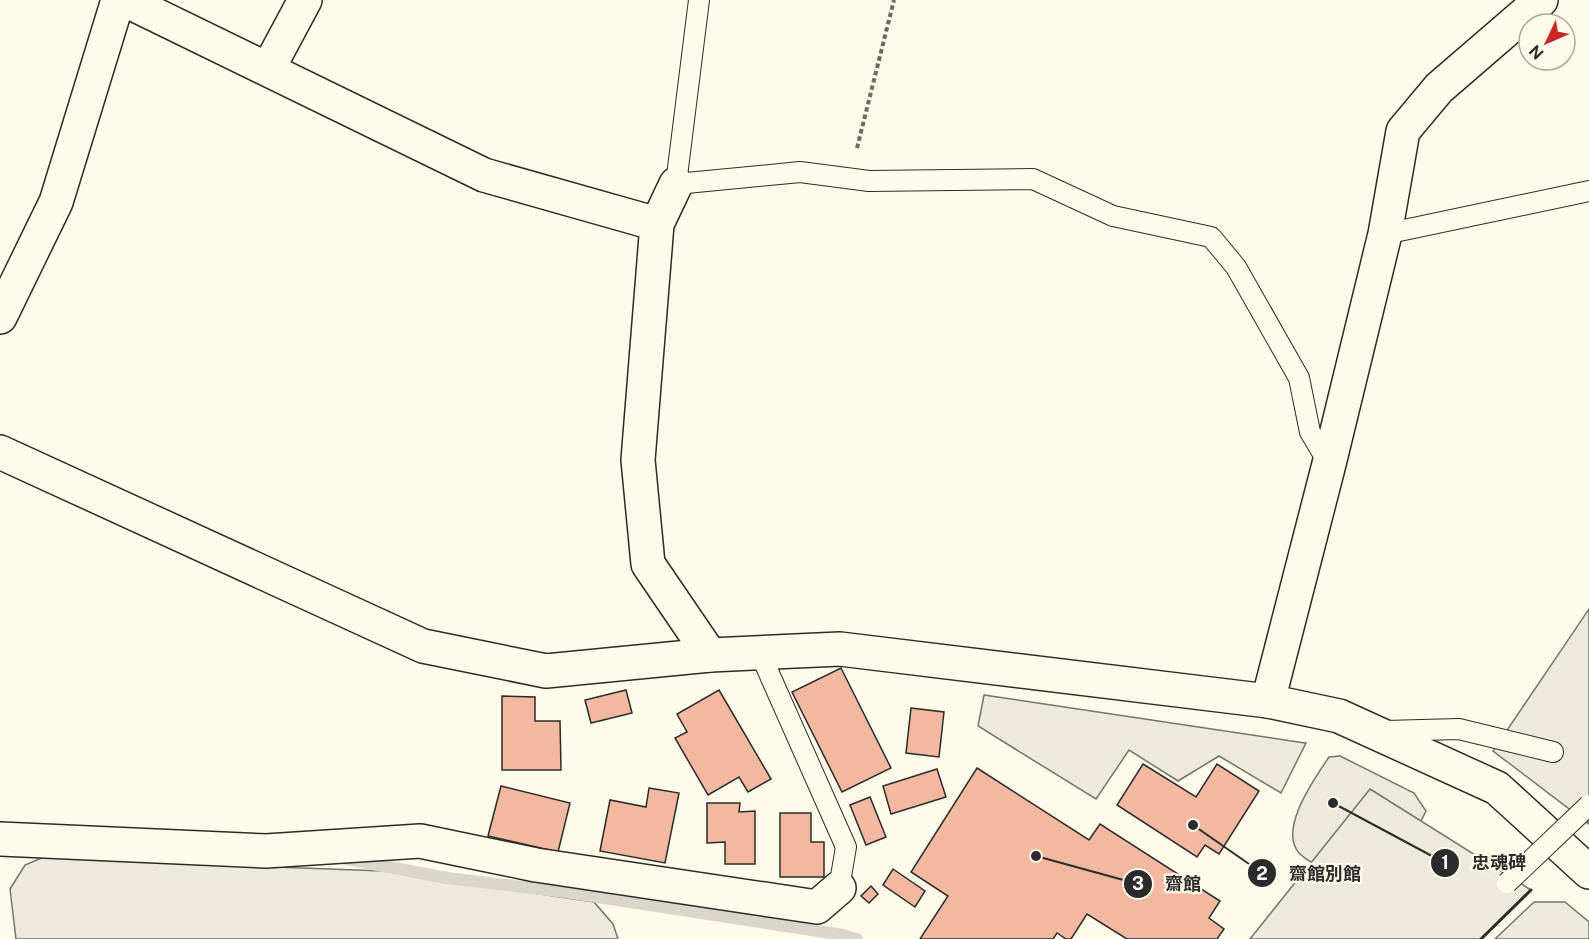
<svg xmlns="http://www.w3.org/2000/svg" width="1589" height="939" font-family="'Public Sans','Noto Sans JP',sans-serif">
  <rect width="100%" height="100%" fill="#fdfbea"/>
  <g fill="#ecebdb" stroke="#74746e" stroke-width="1.5">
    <path d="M1340,756l74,37 12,18 -21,41 -75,21c-9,-6 -24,-12 -31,-20 -21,-24 16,-75 30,-96z"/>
    <path d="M53,853l193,13 137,5 211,31 19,22 5,15h-602l-6,-50 15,-24z"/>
    <path d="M1534,902h31l24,20v17h-94z"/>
  </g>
  <g fill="#eceadb" stroke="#74746e" stroke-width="1.5">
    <path d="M1589,609v215l-96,-73z"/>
    <path d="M984,695l321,48h1l-25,50 -62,-37 -41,25 -49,-31 -33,49 -118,-73z"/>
    <path d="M1370,789l161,101 -50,49h-231z"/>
  </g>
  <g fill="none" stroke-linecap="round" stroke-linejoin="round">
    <path stroke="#d8d7c9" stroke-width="12" d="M346,859l101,19 118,14 278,43 14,4"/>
  </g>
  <g fill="#f2b8a0" stroke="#2b2b2b" stroke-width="1.5">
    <path d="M841,668l50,100 -49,24 -50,-100z"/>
    <path d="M626,690l6,23 -41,10 -6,-23z"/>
    <path d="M719,690l52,89 -23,13 -9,-15 -31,18 -33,-57 12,-6 -10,-18z"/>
    <path d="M502,696l33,1v24h25l1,49h-59z"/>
    <path d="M911,708l33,4 -5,45 -33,-4z"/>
    <path d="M1143,764l53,33 21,-33 42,27 -40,63 -14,-9 -8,12 -80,-52z"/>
    <path d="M977,768l112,72 11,-16 120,77 -11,17 15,11 -7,10h-90l-40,-25 -16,25h-5l-9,-6 -4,6h-133l28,-43 -37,-24z"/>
    <path d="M937,769l9,28 -55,17 -8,-28z"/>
    <path d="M501,786l69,17 -12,49 -70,-16z"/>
    <path d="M649,788l30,5 -14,70 -65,-12 10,-51 36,7z"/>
    <path d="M870,797l16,40 -20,8 -16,-40z"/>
    <path d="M707,803h33l-1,9 16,-1v53h-30v-22l-18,1z"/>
    <path d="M780,813h31v29h13v35h-44z"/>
    <path d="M893,869l32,22 -10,16 -32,-22z"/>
    <path d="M871,886l7,8 -9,9 -8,-7z"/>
  </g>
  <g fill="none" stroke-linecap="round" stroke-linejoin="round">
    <defs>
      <g id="service">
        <path d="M699,0l-23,184 124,-12 69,9 164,-2 80,37 98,21 25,30 63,111 11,54 19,32"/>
        <path d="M1385,234l204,-43"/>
        <path d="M760,653l86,194 -7,41"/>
        <path d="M1385,731l74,-2 94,23"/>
      </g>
      <g id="minor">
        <path d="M125,0l359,175 173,49"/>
        <path d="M268,69l37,-69"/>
        <path d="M676,184l-19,40 -19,236 10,104 62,91"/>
        <path d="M0,317l56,-115 62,-202"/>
        <path d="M0,452l423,194 123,25 164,-16 130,-6 428,52 71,15 158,72 92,84"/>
        <path d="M1268,701l61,-237 56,-230 18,-103 36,-43 102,-88"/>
        <path d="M0,839l266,12 154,-10 116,24 281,42 22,-19"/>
      </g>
    </defs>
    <use href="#service" stroke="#2b2b2b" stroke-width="22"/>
    <use href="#minor" stroke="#2b2b2b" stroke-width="36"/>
    <path stroke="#6a6964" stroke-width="4" stroke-dasharray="4.5 3" stroke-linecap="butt" d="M857,148l37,-148"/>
    <use href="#service" stroke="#fdfbea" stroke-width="20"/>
    <use href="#minor" stroke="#fdfbea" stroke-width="33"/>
    <defs>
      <path id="service-bridge" d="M1507,883l82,-78"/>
    </defs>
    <use href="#service-bridge" stroke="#2b2b2b" stroke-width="22" stroke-linecap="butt"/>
    <use href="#service-bridge" stroke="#fdfbea" stroke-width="20"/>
    <path stroke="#2b2b2b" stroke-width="3" d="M1481,939l50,-49"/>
  </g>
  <path fill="none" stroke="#2b2b2b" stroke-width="2" d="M1333 803L1445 863M1193 825L1262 873M1036 856L1138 884"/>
  <g fill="#2b2b2b" stroke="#fdfbea" stroke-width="2">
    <circle cx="1333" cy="803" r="6"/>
    <circle cx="1193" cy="825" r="6"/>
    <circle cx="1036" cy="856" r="6"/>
    <circle cx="1445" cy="863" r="15"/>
    <circle cx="1262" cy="873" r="15"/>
    <circle cx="1138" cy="884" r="15"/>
  </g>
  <g font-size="18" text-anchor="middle" font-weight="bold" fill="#fff">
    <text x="1445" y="869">1</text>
    <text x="1262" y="880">2</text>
    <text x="1138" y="890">3</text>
  </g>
  <g font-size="18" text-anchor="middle" font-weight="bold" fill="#2b2b2b" stroke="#fdfbea" stroke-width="4.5" stroke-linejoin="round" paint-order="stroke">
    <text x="1499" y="869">忠魂碑</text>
    <text x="1325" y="880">齋館別館</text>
    <text x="1183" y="890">齋館</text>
  </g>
  <g transform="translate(1547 42) rotate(226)"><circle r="28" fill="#fdfbea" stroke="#a9a89e" stroke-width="1.5"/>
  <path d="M0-4.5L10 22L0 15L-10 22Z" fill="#c62828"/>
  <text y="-9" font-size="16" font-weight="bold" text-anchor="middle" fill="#2b2b2b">N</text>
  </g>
</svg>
